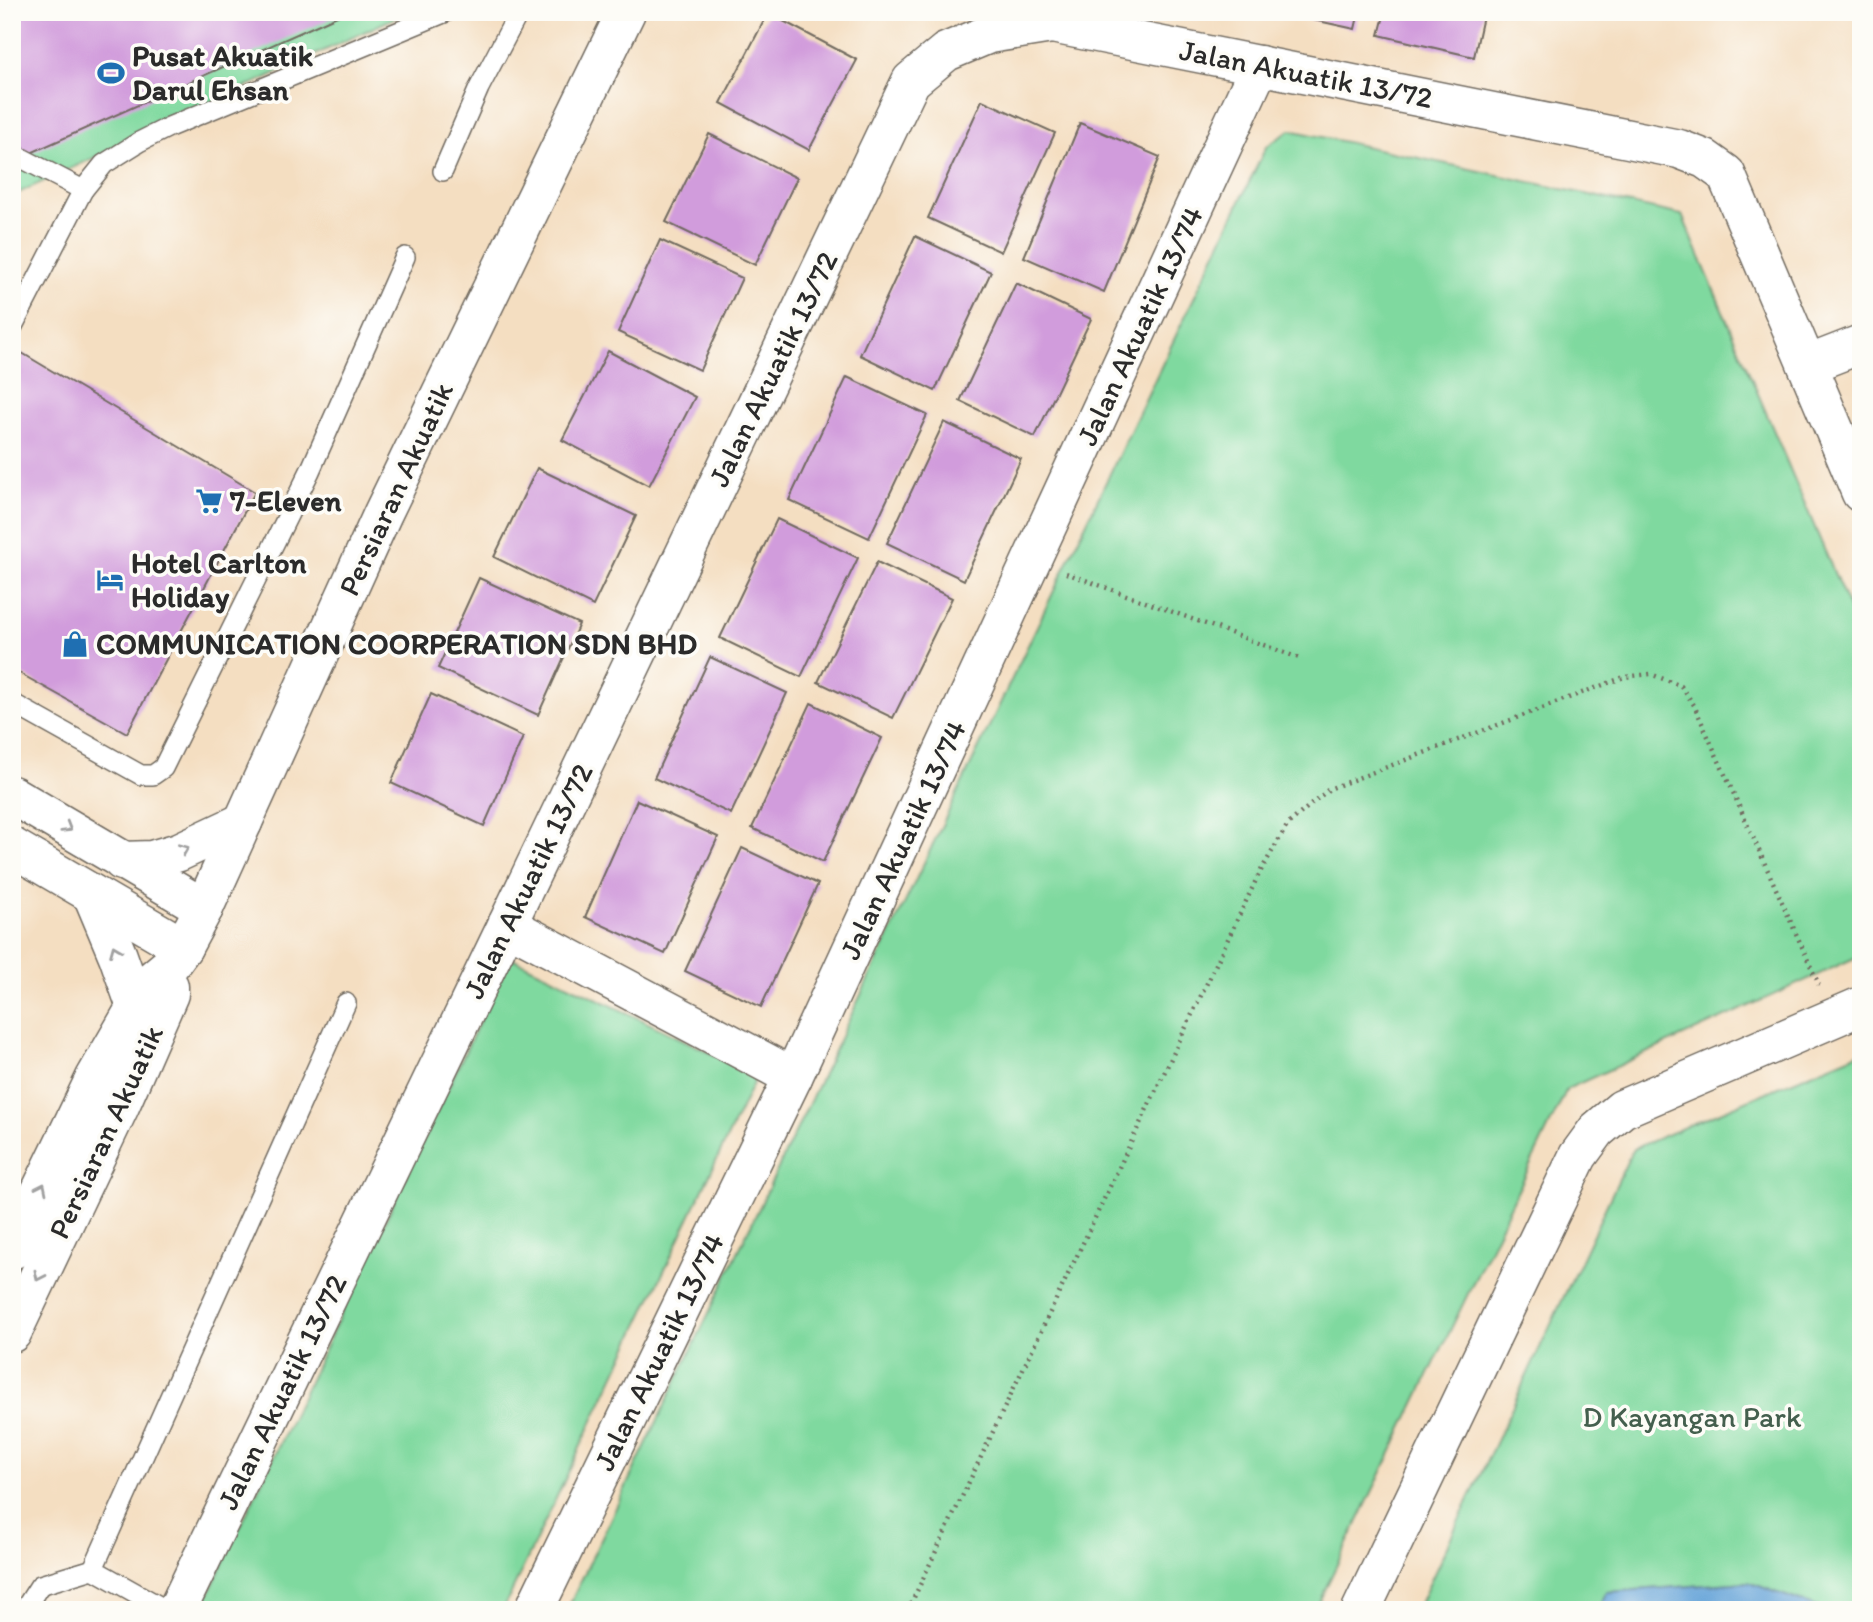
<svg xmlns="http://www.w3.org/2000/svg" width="1873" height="1622" font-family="Itim,sans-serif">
  <rect width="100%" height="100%" fill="#fdfcf7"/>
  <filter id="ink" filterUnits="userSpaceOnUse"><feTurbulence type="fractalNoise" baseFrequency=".0143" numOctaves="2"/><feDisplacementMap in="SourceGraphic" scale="14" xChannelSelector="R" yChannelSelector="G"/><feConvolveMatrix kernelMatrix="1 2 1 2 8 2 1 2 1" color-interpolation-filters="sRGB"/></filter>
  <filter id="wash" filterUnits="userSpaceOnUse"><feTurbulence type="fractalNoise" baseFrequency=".00686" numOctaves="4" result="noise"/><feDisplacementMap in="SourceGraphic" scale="28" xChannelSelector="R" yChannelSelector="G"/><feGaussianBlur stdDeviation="1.57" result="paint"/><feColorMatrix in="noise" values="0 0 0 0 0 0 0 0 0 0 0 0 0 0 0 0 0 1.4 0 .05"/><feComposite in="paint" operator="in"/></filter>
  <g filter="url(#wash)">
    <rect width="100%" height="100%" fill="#f4dec1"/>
    <g fill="#7fd99f" stroke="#558265" stroke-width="2">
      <path d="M12,12h395l-395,184z"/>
      <path d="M1290,130l392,85 179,421v319l-294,134 -252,521h-748l699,-1463z"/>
      <path d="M510,957l247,118 -254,535h-302z"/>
      <path d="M1861,1052v558h-36l-77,-28 -141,10 -10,18h-180l216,-461z"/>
    </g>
    <path fill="#68a5d9" stroke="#4a6882" stroke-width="2" d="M1748,1582l77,28h-228l10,-18z"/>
    <g id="blocks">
      <g fill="#d19cdc">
        <path d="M12,12h334l-324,145 -10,-23z"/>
        <path d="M1277,12h82l-4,17z"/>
        <path d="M1385,12h99l-10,45 -95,-22z"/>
        <path d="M768,13l89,47 -48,90 -88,-47z"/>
        <path d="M982,100l73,33 -54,119 -73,-34z"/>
        <path d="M1080,123l80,34 -56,135 -80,-35z"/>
        <path d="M709,134l88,44 -42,87 -89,-43z"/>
        <path d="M915,236l76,36 -56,119 -75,-36z"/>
        <path d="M660,240l82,38 -42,92 -82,-38z"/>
        <path d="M1016,283l75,36 -56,118 -75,-36z"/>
        <path d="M608,351l87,46 -46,89 -87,-46z"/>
        <path d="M22,353l233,139 -128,241 -115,-64v-299z"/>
        <path d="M847,377l80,38 -58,123 -80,-38z"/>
        <path d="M944,422l77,37 -57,121 -77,-37z"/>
        <path d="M537,468l99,48 -43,90 -99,-49z"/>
        <path d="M777,519l81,39 -57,119 -81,-39z"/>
        <path d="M877,562l75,36 -59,120 -75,-36z"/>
        <path d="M479,578l100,46 -41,91 -100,-47z"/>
        <path d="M710,657l77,36 -56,121 -77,-36z"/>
        <path d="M431,694l92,43 -39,89 -93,-43z"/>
        <path d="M811,703l71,35 -59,124 -71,-34z"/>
        <path d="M637,800l81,37 -53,117 -80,-37z"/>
        <path d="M742,848l76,36 -57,123 -76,-36z"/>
      </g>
    </g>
  </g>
  <g filter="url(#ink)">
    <use href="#blocks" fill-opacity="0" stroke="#716a60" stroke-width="2"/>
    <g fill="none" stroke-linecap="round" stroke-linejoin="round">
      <defs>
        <g id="service">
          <path d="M12,153l71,37"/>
          <path d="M443,171l36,-83 40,-76"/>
          <path d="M12,328l71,-138 21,-26 35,-22 30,-15 277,-115"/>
          <path d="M12,703l129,72h12l10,-7 147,-297 95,-214"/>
          <path d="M24,1610l16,-25 53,-16"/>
          <path d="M166,1610l-73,-41 253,-566"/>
        </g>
        <g id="minor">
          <path d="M1807,365l54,-21"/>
          <path d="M507,925l286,152"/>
          <path d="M177,1610l330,-685 404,-844 35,-29 43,-18 63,-10 627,125 26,10 21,15 135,319"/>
          <path d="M534,1610l259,-533 467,-1012"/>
          <path d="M1361,1610l217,-454 19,-26 25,-21 239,-103"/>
        </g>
        <g id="tertiary">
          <path d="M12,795l192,113"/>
          <path d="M12,847l171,100"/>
          <path d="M122,861l30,-1 27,-8 64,-30"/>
          <path d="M92,894l26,62 18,51"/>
          <path d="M12,1250l83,-172 56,-97 18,-15 14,-19 21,-39 179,-395 243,-501"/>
          <path d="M12,1333l108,-227 49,-112v-8"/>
        </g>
      </defs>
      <use href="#service" stroke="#716a60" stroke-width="22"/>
      <use href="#minor" stroke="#716a60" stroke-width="41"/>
      <use href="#tertiary" stroke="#716a60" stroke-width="41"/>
      <g stroke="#716a60" stroke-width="4.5" stroke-dasharray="2 5" stroke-linecap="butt">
        <path d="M1066,573l233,85"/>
        <path d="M908,1610l351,-736 29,-50 41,-35 295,-112 27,-3 30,12 13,19 125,280"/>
      </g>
      <use href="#service" stroke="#fff" stroke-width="19"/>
      <use href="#minor" stroke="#fff" stroke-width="38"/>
      <use href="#tertiary" stroke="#fff" stroke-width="38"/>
    </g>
    <defs><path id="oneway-chevron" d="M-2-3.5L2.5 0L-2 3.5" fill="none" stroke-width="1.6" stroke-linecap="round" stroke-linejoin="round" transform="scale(1.75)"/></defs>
    <g stroke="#a0a0a0">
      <use href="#oneway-chevron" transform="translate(67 828) rotate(31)"/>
      <use href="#oneway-chevron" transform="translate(184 849) rotate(-23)"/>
      <use href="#oneway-chevron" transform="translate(115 950) rotate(-112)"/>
      <use href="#oneway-chevron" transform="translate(42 1188) rotate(-64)"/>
      <use href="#oneway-chevron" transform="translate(39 1276) rotate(115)"/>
    </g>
  </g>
  <defs>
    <symbol id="stadium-bare" viewBox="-9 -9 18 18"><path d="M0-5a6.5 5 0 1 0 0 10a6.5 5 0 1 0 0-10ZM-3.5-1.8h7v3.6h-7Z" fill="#1f6fb2" stroke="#fdfcf7" stroke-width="2.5" paint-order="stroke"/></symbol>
    <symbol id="supermarket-bare" viewBox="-9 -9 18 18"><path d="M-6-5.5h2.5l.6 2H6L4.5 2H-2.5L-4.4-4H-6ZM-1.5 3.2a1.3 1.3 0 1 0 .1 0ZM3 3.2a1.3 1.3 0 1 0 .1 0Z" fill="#1f6fb2" stroke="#fdfcf7" stroke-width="2.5" paint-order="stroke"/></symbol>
    <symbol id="hotel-bare" viewBox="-9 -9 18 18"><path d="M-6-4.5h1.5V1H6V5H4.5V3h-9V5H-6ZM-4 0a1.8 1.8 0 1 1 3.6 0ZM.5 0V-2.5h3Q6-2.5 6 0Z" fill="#1f6fb2" stroke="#fdfcf7" stroke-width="2.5" paint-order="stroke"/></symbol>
    <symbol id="shop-bare" viewBox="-9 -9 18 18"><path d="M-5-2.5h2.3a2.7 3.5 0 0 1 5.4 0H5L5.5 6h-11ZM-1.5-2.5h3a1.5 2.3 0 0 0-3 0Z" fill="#1f6fb2" stroke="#fdfcf7" stroke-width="2.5" paint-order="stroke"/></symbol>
  </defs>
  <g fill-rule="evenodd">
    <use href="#stadium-bare" x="92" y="54" width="38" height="38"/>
    <use href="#supermarket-bare" x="190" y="482" width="38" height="38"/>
    <use href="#hotel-bare" x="91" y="561" width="38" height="38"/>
    <use href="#shop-bare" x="56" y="625" width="38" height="38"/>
  </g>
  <g text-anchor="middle" stroke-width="7" stroke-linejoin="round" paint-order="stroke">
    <g font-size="30" font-weight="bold" fill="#2b2b2b" stroke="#fdfcf7" text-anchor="start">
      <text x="132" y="66">Pusat Akuatik<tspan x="132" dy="34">Darul Ehsan</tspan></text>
      <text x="230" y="511">7-Eleven</text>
      <text x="131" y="573">Hotel Carlton<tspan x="131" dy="34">Holiday</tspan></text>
      <text x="96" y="654">COMMUNICATION COORPERATION SDN BHD</text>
    </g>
    <g font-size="30" fill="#2b2b2b" stroke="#fdfcf7">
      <text transform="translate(1306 74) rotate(11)" y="10">Jalan Akuatik 13/72</text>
      <text transform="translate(1140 326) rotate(-65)" y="10">Jalan Akuatik 13/74</text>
      <text transform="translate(773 369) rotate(-64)" y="10">Jalan Akuatik 13/72</text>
      <text transform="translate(396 489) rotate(-65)" y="10">Persiaran Akuatik</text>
      <text transform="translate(903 840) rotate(-65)" y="10">Jalan Akuatik 13/74</text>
      <text transform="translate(528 881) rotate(-64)" y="10">Jalan Akuatik 13/72</text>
      <text transform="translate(106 1132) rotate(-65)" y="10">Persiaran Akuatik</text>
      <text transform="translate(659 1352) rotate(-64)" y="10">Jalan Akuatik 13/74</text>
      <text transform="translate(282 1392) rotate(-64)" y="10">Jalan Akuatik 13/72</text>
    </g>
    <g font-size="30" fill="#445f4e" stroke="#fdfcf7">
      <text x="1692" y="1427">D Kayangan Park</text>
    </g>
  </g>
  <rect width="1873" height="1622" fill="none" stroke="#fdfcf7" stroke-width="42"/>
</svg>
